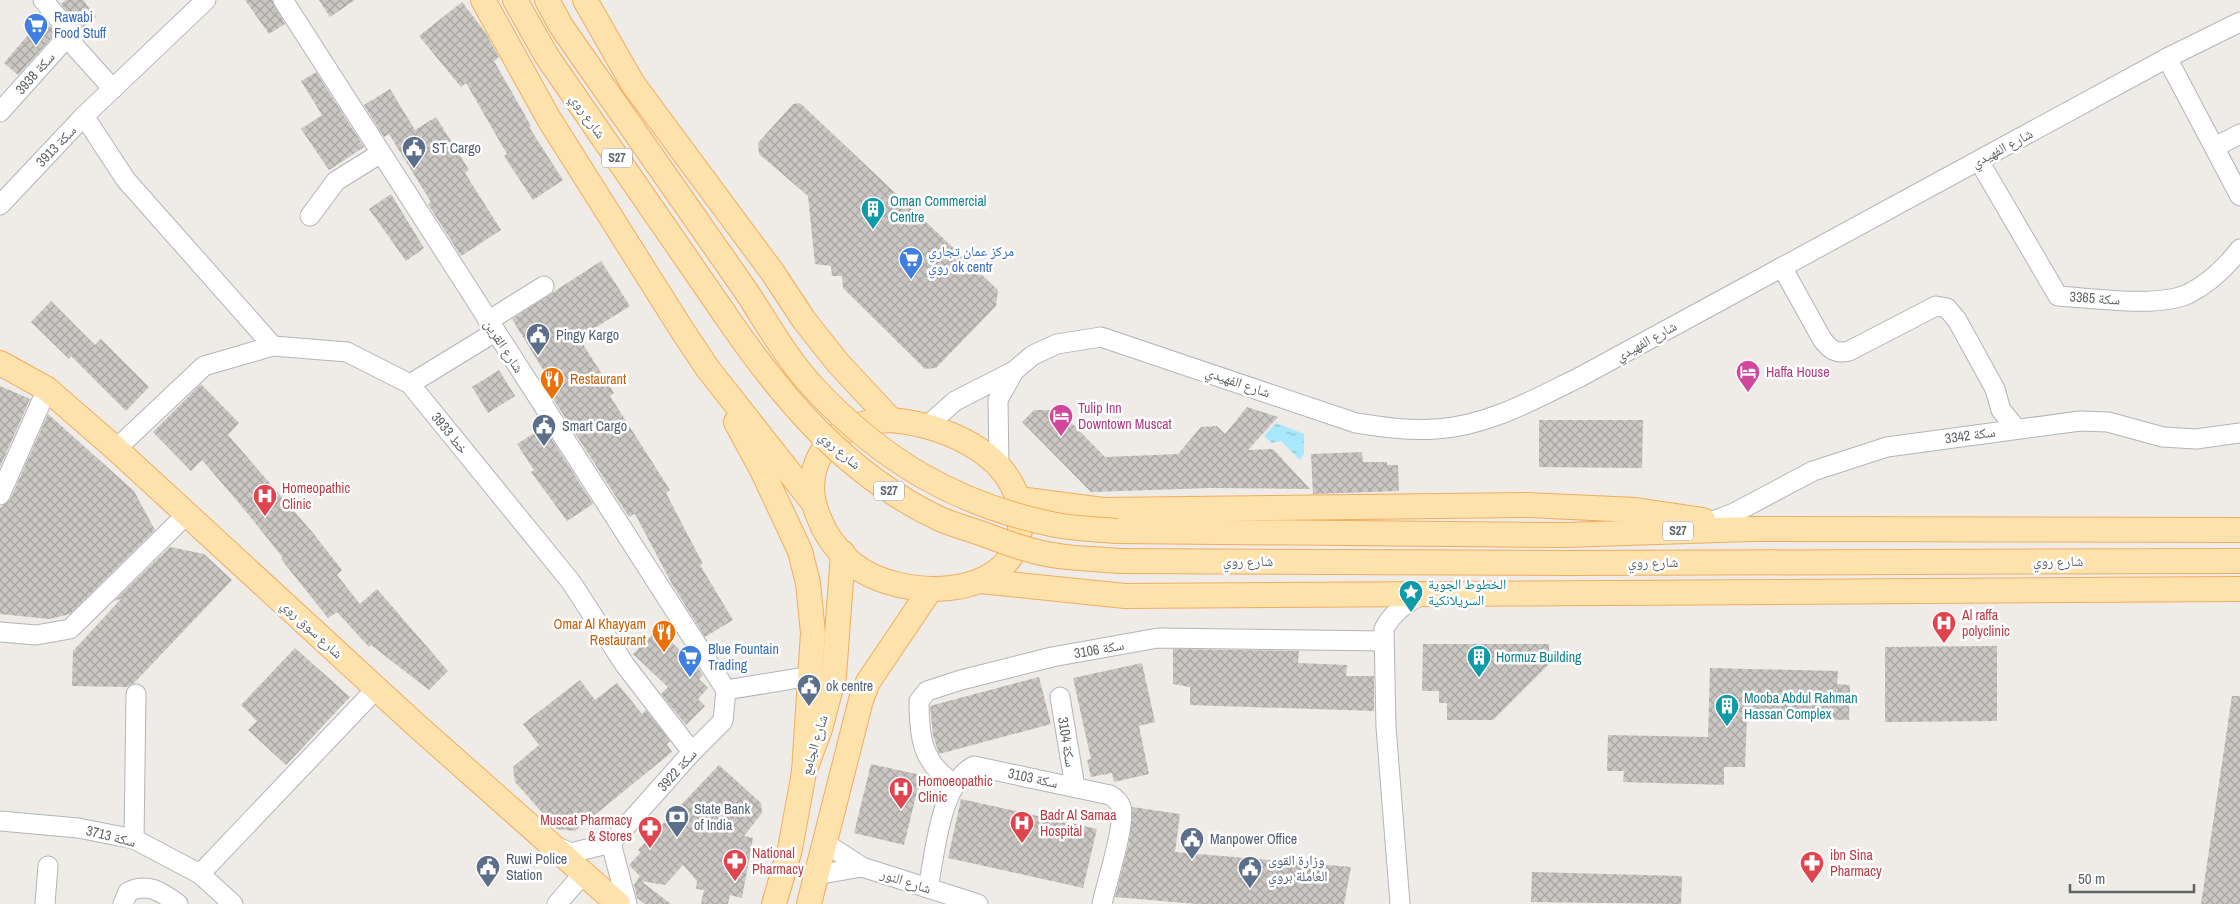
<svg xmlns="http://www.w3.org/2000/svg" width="2240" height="904" font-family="'Archivo Narrow','Noto Naskh Arabic',sans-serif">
  <defs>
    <pattern id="water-ripples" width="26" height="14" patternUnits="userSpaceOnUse" patternTransform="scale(1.25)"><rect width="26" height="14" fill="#a7e8fe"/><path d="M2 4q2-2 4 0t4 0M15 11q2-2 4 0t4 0" fill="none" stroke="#8bc0d1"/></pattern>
    <pattern id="building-cross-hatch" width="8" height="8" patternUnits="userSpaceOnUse" patternTransform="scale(1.25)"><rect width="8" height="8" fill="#cac6c2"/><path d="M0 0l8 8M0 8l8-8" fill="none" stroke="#a7a4a1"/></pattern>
  </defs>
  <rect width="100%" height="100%" fill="#efebe6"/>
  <path fill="url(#water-ripples)" d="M1276,423l28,11v20l-4,6 -19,-19 -9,2 -8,-7z"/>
  <g fill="url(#building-cross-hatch)">
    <path d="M66,0h17l13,17 -16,12 -19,-25z"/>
    <path d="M245,0h27l13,24 -16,10z"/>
    <path d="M319,0h36l-25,17z"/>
    <path d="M462,2l23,30 14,25 -5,4 37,65 -2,1 34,53 -30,20 -29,-44 3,-2 -41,-71 -5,4 -42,-51z"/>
    <path d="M45,20l11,13 -38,42 -14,-12 25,-29 2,1z"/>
    <path d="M316,72l48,75 -35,23 -28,-41 21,-14 -21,-34z"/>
    <path d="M390,89l25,41 21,-13 33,53 -4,3 36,57 -40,26 -33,-52 3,-2 -42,-68 -5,3 -20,-32z"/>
    <path d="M800,103l198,187 -2,16 -60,62 -11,1 -82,-81 -1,-12h-10l-1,-10 -16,-2 -7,-68 -49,-42 -1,-11 35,-39z"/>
    <path d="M391,194l33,54 -18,13 -37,-52z"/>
    <path d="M601,261l29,45 -51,32 35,55 -4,3 60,94 -4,3 37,71 -3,1 33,55 -28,17 -33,-53 -37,-70 -6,3 -90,-140 6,-4 -33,-54z"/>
    <path d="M51,301l44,44 6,-6 48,48 -23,24 -55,-55 -2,3 -38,-37z"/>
    <path d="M499,370l16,26 -27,17 -16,-26z"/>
    <path d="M201,384l38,39 -11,12 85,98 29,37 -5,5 23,29 17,-15 71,82 -19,19 -58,-45 -2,2 -32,-35 -9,6 -47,-59 2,-1 -39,-49 -42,-49 -11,11 -38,-39z"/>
    <path d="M0,386l30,13 -30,68z"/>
    <path d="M1247,407l31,10 -30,33 25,-1 37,40 -100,-1 -119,4 -69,-70 12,-12h25l46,47 73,-3 23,-27 16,-1 8,8z"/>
    <path d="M48,414l86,77 21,39 -85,84 -21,5 -49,-5v-106l10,-8z"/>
    <path d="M1539,420h104l-1,48 -103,-1z"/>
    <path d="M544,427l49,77 -26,17 -36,-49 3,-2 -17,-26z"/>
    <path d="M1362,452l1,10h24v3h11l1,26 -86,3 -2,-40z"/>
    <path d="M170,547l34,7 28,26 -98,103 -7,4 -55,-1 1,-35 48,-52 -7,2z"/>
    <path d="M658,629l40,39 5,7 -4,4 9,9 -10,11 7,7 -19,19 -25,-31 7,-7 -35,-33z"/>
    <path d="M1423,644h126v20l-56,56h-46v-17h-8v-12h-17z"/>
    <path d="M1997,646v75l-112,1v-75z"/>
    <path d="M295,648l55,49 -64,68 -38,-35 9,-9 -16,-16z"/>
    <path d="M1173,649l126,2 -1,12 49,2 -1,11h28v35l-184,-6v-18l-17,-3z"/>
    <path d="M1142,663l13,59 -16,4 10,48 -35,8 -2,-9 -21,4 -4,-17 4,-1 -18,-81z"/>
    <path d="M1710,668l128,3 -1,13 13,1 -1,35 -102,-3 -2,50h-21v18l-101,-3 1,-11h-17l1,-36 100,2z"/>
    <path d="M1039,677l12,47 -112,30 -6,-19 -3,-29z"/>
    <path d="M580,680l15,20 22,-17 25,31 4,-4 24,31 -3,3 5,8 -97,79 -18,-2 -42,-47 -2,-15 26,-22 -16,-21z"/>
    <path d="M2232,696h8v208h-39z"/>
    <path d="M871,764l50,11 -17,70 -50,-12z"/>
    <path d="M719,765l42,38 1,10 -18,23 9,2 -11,60 -12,-3 -2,9h-27l3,-14 -8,-1 1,-8 -14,-16 -18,20 -24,-4 30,23h-26l-8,-6 -3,-13 6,-9 -11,-11 12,-13 -3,-2z"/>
    <path d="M961,799l136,30 -14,59 -135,-30z"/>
    <path d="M1132,807l48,7 -5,38 176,15 -7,37h-148l-81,-7 14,-55z"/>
    <path d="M1532,872l150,4 -1,28 -150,-2z"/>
  </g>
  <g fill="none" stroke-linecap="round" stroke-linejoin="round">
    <defs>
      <g id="minor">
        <path d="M43,0l22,26 11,22 37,41"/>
        <path d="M283,0l443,690"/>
        <path d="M2167,58l73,138"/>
        <path d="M0,112l70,-78"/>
        <path d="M84,116l42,64 147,166"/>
        <path d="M2215,147l25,-13"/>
        <path d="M1979,161l79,135c34,2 99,12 130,-2 20,-10 38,-27 52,-45"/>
        <path d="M0,205l84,-89 122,-116"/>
        <path d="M310,216l26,-35 45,-28"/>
        <path d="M1782,267l40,72c8,11 14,15 27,12l87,-45 11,2 10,12 38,69 6,21 15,18"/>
        <path d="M488,321l56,-35"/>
        <path d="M410,384l85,-52"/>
        <path d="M927,426l28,-25 59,-30 19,-16 24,-11 44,-7 255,86c26,4 53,8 80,6 52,-3 99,-30 144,-52l587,-319 73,-36"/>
        <path d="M116,449l88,-83 69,-20 74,6 63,32 161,198 54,83 67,87"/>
        <path d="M999,466l-1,-66 16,-29"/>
        <path d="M0,495l47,-106"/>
        <path d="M1713,521l21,-8 79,-42 74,-24 193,-26 28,1 55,15 33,2 44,-6"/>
        <path d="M0,632l36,3 34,-6 118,-116"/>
        <path d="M726,690l85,-14"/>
        <path d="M1060,697l15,90"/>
        <path d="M955,784c-33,-20 -36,-47 -36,-83l8,-10 34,-11 91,-23 106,-19 226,3"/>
        <path d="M0,821l78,7 56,11 66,35 33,30"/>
        <path d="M134,839l2,-145"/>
        <path d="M611,843l81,-91 31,-31 3,-31"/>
        <path d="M611,843l16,61"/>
        <path d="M825,843l37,24 116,37"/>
        <path d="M553,845l18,8 40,-10"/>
        <path d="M200,874l176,-185"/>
        <path d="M816,875l46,-8"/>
        <path d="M928,888c7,-34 12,-105 46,-122l136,29c5,3 9,6 11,12 5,17 -15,77 -19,97"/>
        <path d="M45,904l3,-38"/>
        <path d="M123,904l5,-12c19,-10 34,0 50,12"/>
        <path d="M557,904l25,-29"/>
        <path d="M1400,904l-14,-177 -2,-98c9,-17 22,-26 39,-35"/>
      </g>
      <g id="major">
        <path d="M483,0l66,119 133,211 26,39 104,132"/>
        <path d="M515,0l31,55 178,258"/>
        <path d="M547,0l14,26 185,265"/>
        <path d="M585,0l48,84 140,189 31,47 34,43 53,57"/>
        <path d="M0,363l47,26 69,60 300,276 202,179"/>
        <path d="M891,420c58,5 136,39 129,109 -7,74 -122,71 -166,36 -14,-11 -28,-29 -34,-45 -9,-19 -11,-38 -3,-58 13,-31 43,-41 74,-42z"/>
        <path d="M736,422l26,48 38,81 8,32 5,50 -9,139"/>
        <path d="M1019,499l84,11 424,-5 109,5 67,10"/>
        <path d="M1117,531l447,4 187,-6 489,1"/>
        <path d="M1120,561l449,2 671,-2"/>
        <path d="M980,581l145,15 1115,-7"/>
        <path d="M774,904l16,-55 14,-77 16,-43 14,-53 9,-123"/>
        <path d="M809,904l52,-204 7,-18 62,-92"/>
      </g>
    </defs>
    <use href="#minor" stroke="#b1b5b8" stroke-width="21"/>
    <use href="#major" stroke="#f0ac5e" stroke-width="26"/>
    <use href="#minor" stroke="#fff" stroke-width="19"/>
    <use href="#major" stroke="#fee2ac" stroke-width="24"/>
    <defs>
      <g id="major-bridge">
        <path d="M746,291c21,32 41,68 67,96 69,74 144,118 243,138 20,4 41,4 61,6"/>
        <path d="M724,313c57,84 122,162 216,206 14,6 29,10 43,15 24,9 51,19 76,22 20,3 41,3 61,5"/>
      </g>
    </defs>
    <use href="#major-bridge" stroke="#f0ac5e" stroke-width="26" stroke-linecap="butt"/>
    <use href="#major-bridge" stroke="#fee2ac" stroke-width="24"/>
  </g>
  <defs>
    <symbol id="supermarket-pin" viewBox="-11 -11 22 30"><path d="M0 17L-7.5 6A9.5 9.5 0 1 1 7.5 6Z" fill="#3f7fe0" stroke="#fff"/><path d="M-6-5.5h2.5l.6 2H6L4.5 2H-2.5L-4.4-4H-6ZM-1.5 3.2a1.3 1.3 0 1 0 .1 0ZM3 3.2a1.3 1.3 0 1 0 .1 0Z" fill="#fff"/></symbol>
    <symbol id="civic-pin" viewBox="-11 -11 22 30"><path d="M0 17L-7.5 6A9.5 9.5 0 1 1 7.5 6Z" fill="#5c6f8a" stroke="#fff"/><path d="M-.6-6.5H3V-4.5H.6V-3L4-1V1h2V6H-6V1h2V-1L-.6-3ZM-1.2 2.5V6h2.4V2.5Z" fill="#fff"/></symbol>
    <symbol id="building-pin" viewBox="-11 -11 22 30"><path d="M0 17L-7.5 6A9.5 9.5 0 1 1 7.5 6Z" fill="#0f9aa8" stroke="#fff"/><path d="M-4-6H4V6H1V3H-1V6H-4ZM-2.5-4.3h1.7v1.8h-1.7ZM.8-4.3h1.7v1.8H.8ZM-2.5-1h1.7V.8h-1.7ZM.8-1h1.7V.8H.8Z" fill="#fff"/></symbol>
    <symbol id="hotel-pin" viewBox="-11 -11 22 30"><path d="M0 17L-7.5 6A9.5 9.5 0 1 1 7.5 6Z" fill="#d1479c" stroke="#fff"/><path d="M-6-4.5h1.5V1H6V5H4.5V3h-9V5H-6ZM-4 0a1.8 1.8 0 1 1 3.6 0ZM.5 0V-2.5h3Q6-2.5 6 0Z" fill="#fff"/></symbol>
    <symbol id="restaurant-pin" viewBox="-11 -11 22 30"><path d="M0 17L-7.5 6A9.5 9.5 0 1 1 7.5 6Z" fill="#e8710a" stroke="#fff"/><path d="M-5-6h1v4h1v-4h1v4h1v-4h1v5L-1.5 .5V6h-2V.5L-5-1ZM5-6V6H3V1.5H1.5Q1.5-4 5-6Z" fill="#fff"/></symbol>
    <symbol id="hospital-pin" viewBox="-11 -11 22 30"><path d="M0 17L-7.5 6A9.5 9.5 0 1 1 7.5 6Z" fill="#e0444e" stroke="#fff"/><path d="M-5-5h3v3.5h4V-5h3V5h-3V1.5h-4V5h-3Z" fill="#fff"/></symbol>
    <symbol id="sight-pin" viewBox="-11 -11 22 30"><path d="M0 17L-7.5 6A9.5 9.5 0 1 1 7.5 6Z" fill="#0f9aa8" stroke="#fff"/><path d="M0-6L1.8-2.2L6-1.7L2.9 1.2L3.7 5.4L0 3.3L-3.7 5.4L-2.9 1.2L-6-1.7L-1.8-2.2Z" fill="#fff"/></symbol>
    <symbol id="bank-pin" viewBox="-11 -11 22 30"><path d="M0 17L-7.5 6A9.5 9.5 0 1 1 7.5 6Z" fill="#5c6f8a" stroke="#fff"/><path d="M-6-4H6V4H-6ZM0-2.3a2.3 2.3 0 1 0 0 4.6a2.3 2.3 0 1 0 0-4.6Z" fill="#fff"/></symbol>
    <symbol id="pharmacy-pin" viewBox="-11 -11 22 30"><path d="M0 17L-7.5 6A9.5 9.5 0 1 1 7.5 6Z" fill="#e0444e" stroke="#fff"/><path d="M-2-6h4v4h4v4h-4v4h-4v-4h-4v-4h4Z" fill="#fff"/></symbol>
  </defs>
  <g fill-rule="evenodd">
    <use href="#supermarket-pin" x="22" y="11" width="28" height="38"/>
    <use href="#civic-pin" x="400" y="134" width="28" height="38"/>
    <use href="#building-pin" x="859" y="195" width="28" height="38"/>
    <use href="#supermarket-pin" x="897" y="245" width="28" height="38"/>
    <use href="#civic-pin" x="524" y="321" width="28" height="38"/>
    <use href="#hotel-pin" x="1734" y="358" width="28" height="38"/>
    <use href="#restaurant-pin" x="538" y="365" width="28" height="38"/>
    <use href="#hotel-pin" x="1047" y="402" width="28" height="38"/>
    <use href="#civic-pin" x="530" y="412" width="28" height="38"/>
    <use href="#hospital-pin" x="251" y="482" width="28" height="38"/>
    <use href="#sight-pin" x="1397" y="578" width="28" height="38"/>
    <use href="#hospital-pin" x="1930" y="609" width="28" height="38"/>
    <use href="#restaurant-pin" x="650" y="618" width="28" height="38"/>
    <use href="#supermarket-pin" x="676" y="643" width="28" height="38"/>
    <use href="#building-pin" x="1465" y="643" width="28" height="38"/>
    <use href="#civic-pin" x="795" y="672" width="28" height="38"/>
    <use href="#building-pin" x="1713" y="692" width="28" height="38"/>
    <use href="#hospital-pin" x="887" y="775" width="28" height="38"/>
    <use href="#bank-pin" x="663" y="803" width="28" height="38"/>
    <use href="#hospital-pin" x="1008" y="809" width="28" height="38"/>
    <use href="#pharmacy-pin" x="636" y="814" width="28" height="38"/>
    <use href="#civic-pin" x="1178" y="825" width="28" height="38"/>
    <use href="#pharmacy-pin" x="721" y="847" width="28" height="38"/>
    <use href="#pharmacy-pin" x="1798" y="849" width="28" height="38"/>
    <use href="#civic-pin" x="474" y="853" width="28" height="38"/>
    <use href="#civic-pin" x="1236" y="854" width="28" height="38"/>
  </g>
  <g text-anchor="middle" stroke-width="5" stroke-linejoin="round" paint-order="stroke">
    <g fill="#fff" stroke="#8e9294" stroke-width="1">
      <rect x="602" y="148.5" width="30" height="19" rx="4"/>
      <rect x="874" y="481.5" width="30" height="19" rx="4"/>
      <rect x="1663" y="521.5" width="30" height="19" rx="4"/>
    </g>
    <g font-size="12" font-weight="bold" fill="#5d6366">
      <text x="617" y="162">S27</text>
      <text x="889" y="495">S27</text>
      <text x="1678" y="535">S27</text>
    </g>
    <g font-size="14" fill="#366cbe" stroke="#fff" text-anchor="start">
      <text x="54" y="22">Rawabi<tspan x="54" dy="16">Food Stuff</tspan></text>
      <text x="928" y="256">مركز عمان تجاري<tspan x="928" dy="16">روي ok centr</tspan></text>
      <text x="708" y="654">Blue Fountain<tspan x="708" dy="16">Trading</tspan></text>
    </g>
    <g font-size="14" fill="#5d6366" stroke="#fff">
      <text transform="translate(35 73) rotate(-48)" y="5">سكة 3938</text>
      <text transform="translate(588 116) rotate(55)" y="5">شارع روي</text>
      <text transform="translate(56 146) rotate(-46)" y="5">سكة 3913</text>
      <text transform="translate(2002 148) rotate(-28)" y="5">شارع الفهيدي</text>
      <text transform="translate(2095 298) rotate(4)" y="5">سكة 3365</text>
      <text transform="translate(1646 341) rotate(-29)" y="5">شارع الفهيدي</text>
      <text transform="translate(504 346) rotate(57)" y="5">شارع القرين</text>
      <text transform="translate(1238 382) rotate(19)" y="5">شارع الفهيدي</text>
      <text transform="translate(450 433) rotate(51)" y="5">3933 خط</text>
      <text transform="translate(1970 435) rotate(-8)" y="5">سكة 3342</text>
      <text transform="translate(840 450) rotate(41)" y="5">شارع روي</text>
      <text x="1248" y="566">شارع روي</text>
      <text x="2058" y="566">شارع روي</text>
      <text x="1653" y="567">شارع روي</text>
      <text transform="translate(312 629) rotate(43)" y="5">شارع سوق روي</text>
      <text transform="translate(1099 649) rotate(-10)" y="5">سكة 3106</text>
      <text transform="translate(1067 742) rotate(81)" y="5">سكة 3104</text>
      <text transform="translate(814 745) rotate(-73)" y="5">شارع الجامع</text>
      <text transform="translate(677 770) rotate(-48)" y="5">سكة 3922</text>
      <text transform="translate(1033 778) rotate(12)" y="5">سكة 3103</text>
      <text transform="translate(111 836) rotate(14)" y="5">سكة 3713</text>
      <text transform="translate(906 881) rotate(18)" y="5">شارع النور</text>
    </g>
    <g font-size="14" fill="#4e5e75" stroke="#fff" text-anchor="start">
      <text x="432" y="153">ST Cargo</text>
      <text x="556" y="340">Pingy Kargo</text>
      <text x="562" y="431">Smart Cargo</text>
      <text x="826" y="691">ok centre</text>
      <text x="694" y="814">State Bank<tspan x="694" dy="16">of India</tspan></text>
      <text x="1210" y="844">Manpower Office</text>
      <text x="506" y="864">Ruwi Police<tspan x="506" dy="16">Station</tspan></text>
      <text x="1268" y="865">وزارة القوى<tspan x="1268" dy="16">العاملة بروي</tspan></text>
    </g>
    <g font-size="14" fill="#0d838f" stroke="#fff" text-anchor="start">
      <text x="890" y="206">Oman Commercial<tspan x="890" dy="16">Centre</tspan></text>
      <text x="1428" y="589">الخطوط الجوية<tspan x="1428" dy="16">السريلانكية</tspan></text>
      <text x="1496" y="662">Hormuz Building</text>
      <text x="1744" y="703">Mooba Abdul Rahman<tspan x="1744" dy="16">Hassan Complex</tspan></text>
    </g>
    <g font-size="14" fill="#b23c85" stroke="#fff" text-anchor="start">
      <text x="1766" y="377">Haffa House</text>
      <text x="1078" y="413">Tulip Inn<tspan x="1078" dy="16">Downtown Muscat</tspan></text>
    </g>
    <g font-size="14" fill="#c56008" stroke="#fff" text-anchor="start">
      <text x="570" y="384">Restaurant</text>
      <text x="646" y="629" text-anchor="end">Omar Al Khayyam<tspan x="646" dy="16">Restaurant</tspan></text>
    </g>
    <g font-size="14" fill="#be3a42" stroke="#fff" text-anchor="start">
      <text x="282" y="493">Homeopathic<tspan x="282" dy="16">Clinic</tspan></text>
      <text x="1962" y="620">Al raffa<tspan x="1962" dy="16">polyclinic</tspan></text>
      <text x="918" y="786">Homoeopathic<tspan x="918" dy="16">Clinic</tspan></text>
      <text x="1040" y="820">Badr Al Samaa<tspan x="1040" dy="16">Hospital</tspan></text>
      <text x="632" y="825" text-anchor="end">Muscat Pharmacy<tspan x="632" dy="16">&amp; Stores</tspan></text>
      <text x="752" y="858">National<tspan x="752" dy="16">Pharmacy</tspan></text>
      <text x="1830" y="860">ibn Sina<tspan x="1830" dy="16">Pharmacy</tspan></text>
    </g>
  </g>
  <path d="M2070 884v8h124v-8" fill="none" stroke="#5d6366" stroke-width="2.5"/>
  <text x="2078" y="884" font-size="15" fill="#5d6366" stroke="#ffffff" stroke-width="4" paint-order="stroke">50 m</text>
</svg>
